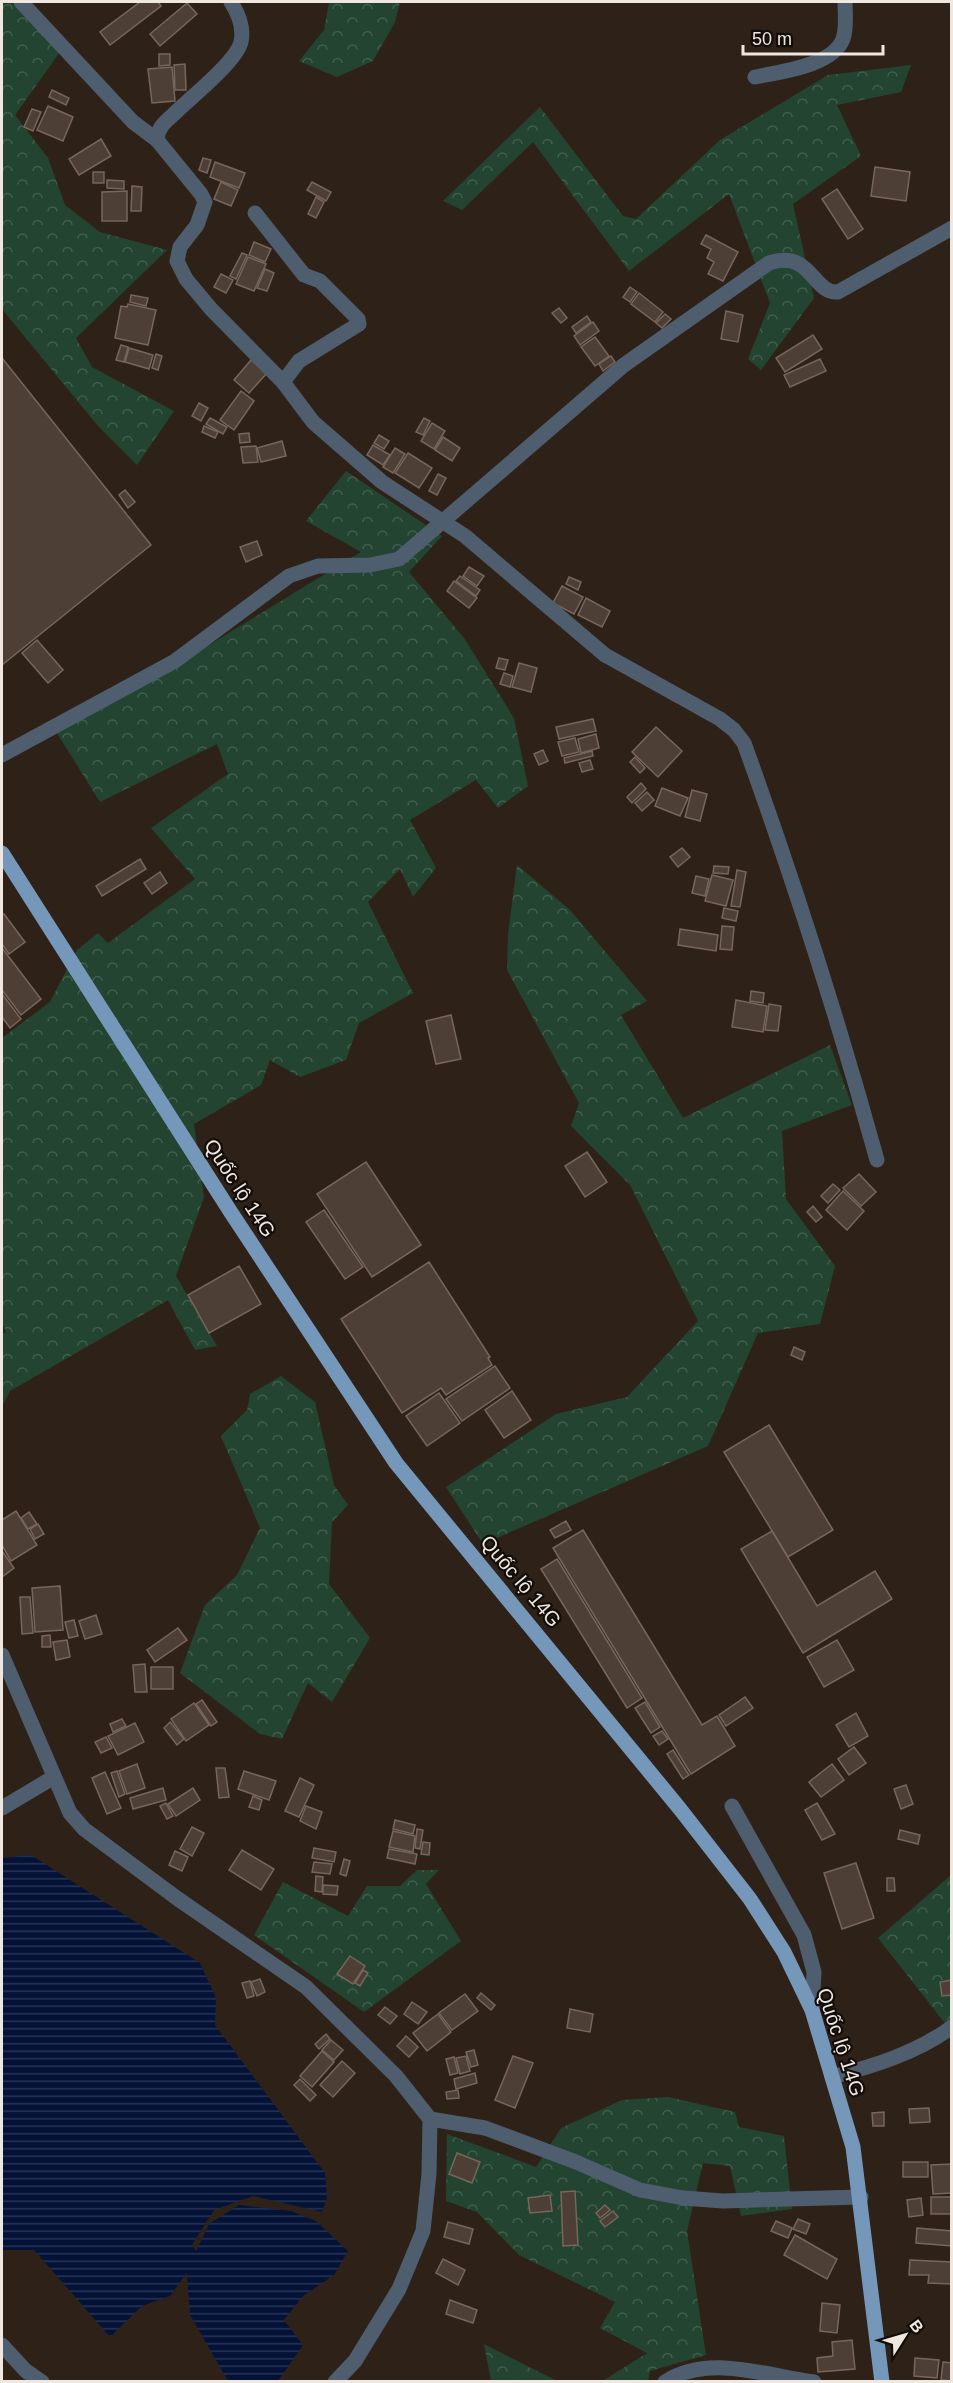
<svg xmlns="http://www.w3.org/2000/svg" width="953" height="2383" font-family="Arial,sans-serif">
  <defs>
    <pattern id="forest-crowns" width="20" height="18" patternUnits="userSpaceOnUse" patternTransform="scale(1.5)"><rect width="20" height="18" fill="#224430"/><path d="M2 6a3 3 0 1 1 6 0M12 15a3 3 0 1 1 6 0" fill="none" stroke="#425f4e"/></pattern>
    <pattern id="water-rules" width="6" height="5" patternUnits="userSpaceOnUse" patternTransform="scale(1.5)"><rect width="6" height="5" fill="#041237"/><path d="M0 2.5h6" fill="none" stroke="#293454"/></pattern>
  </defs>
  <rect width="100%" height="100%" fill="#2e2218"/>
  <g fill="url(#forest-crowns)">
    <path d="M329,2h71l-5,20 -22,39 -36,16 -38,-16 25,-31z"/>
    <path d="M12,3l50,46 -47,66 33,43 17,47 35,27 67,18 -91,88 16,29 82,44 -37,54 -39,-39 -96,-117v-305z"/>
    <path d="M911,65l-10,27 -64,13 24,51 -68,48 21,94 -53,72 -13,-11 22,-56 -41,-109 -100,77 -96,-129 -71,68 -19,-9 97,-94 83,109 13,3 84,-79 108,-65z"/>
    <path d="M346,471l96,65 -33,36 55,66 50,80 14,68 -30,22 -22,-28 -66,40 26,48 -23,29 -13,-28 -32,33 45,91 -54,30 -13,37 -46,17 -30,-17 -9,25 -67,39 10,73 -28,79 41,70 -22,4 -27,-50 -158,91 -8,15v-72l4,-2 -4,-10v-284l48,-36 27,-52 21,-17 10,10 87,-64 -44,-51 77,-54 -11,-30 -117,58 -45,-72 133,-72 173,-106 -55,-31z"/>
    <path d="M517,865l53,45 77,91 -26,14 62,103 147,-73 22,60 -70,26 4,68 49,67 -15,58 -62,9 -50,113 -225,98 -37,-57 110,-73 71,-17 71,-76 -68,-136 -59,-59 8,-23 -72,-133 1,-36z"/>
    <path d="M281,1376l34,26 19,83 14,20 -16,17 -3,62 41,54 -38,64 -24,-19 -26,56 -22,-5 -80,-61 25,-68 32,-30 23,-47 -39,-92 26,-26 3,-16z"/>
    <path d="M417,1870h22l-13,14 35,57 -97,71 -110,-77 29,-53 65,34 19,-30h33z"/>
    <path d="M951,1875v156l-73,-93z"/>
    <path d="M668,2097l67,15 4,15 45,9 8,73 -51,7 -11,-50 -27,-3 -16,68 19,124 -56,16 -2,10 -47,1 46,-29 -47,-25 15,-26 -96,-47 -42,-43 -31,-11 1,-67 89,33 25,-39 61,-28z"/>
    <path d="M484,2344l73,37h-66z"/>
  </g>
  <path fill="url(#water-rules)" d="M31,1855l169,108 16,35 -1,27 110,148 2,24 -5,15 -69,-16 -39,14 -22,35 4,6 13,-27 30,-19 52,6 25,10 32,30 -14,24 -31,21 -19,24 19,25 -25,36h-50l-38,-66 -3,-42 -17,23 -28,10 -32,31 -76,-87h-32v-392z"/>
  <g fill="#4e3f36" stroke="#76665c" stroke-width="1.5">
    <path d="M140,2h18l3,4 -51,39 -10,-13z"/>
    <path d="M187,3l10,11 -37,32 -10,-12z"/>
    <path d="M159,54h11v11l-11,1z"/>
    <path d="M185,64l1,26h-11l-1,-25z"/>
    <path d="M172,67l3,34 -23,2 -4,-34z"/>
    <path d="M52,90l17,8 -3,7 -17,-8z"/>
    <path d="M48,106l25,11 -10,24 -26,-11z"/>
    <path d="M32,109l9,3 -8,19 -9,-4z"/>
    <path d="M101,139l10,17 -32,19 -10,-16z"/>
    <path d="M203,158l8,2 -4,13 -8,-3z"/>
    <path d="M215,162l30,11 -6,15 -29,-11z"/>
    <path d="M875,167l35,5 -4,29 -35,-5z"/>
    <rect x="93" y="172" width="11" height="11"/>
    <path d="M107,180l17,1v8l-17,-1z"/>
    <path d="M221,182l17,8 -7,16 -17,-7z"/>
    <path d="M312,182l19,10 -5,9 -19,-11z"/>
    <path d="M132,186l10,1 -1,24h-10z"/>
    <path d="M837,189l26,40 -15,10 -26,-40z"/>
    <path d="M127,191v30h-25v-29z"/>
    <path d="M316,197l8,5 -8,16 -8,-4z"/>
    <path d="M706,235l32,17 -15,29 -15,-7 6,-12 -7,-4 4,-9 -10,-5z"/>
    <path d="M254,242l17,7 -6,13 -16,-7z"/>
    <path d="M242,253l5,2 -11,24 -6,-3z"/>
    <path d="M248,257l18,7 -12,27 -18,-7z"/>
    <path d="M265,269l9,4 -7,18 -10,-3z"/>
    <path d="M221,274l12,6 -7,13 -12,-6z"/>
    <path d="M630,287l7,5 -7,10 -7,-5z"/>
    <path d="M639,293l24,19 -8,10 -24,-18z"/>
    <path d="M131,295l17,3 -2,8 -16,-4z"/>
    <path d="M128,304l28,6 -8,35 -33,-7 6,-32 6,1z"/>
    <path d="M559,308l8,10 -6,5 -9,-10z"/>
    <path d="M726,311l17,4 -5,27 -17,-3z"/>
    <path d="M665,314l6,5 -9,9 -6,-5z"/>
    <path d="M587,316l4,6 -15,11 -4,-6z"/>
    <path d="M593,322l6,9 -19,14 -6,-9z"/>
    <path d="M813,335l9,14 -37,23 -9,-14z"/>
    <path d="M595,337l14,19 -14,10 -14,-19z"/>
    <path d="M121,345l7,2 -4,15 -8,-2z"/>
    <path d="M129,348l24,7 -4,14 -24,-7z"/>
    <path d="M156,354l6,2 -4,14 -6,-2z"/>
    <path d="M611,356l4,6 -12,9 -4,-7z"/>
    <path d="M2,358l149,187 -149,120z"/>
    <path d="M820,359l6,12 -36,16 -6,-12z"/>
    <path d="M251,360l16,13 -18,20 -15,-13z"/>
    <path d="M241,391l13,10 -20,29 -14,-10z"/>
    <path d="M199,403l9,5 -7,13 -9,-5z"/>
    <path d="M210,418l17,9 -4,7 -17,-10z"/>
    <path d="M424,418l6,3 -7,14 -7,-3z"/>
    <path d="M432,423l13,8 -11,18 -13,-8z"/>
    <path d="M204,426l14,6 -3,6 -13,-6z"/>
    <path d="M249,433l1,9 -10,1 -1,-9z"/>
    <path d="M379,435l10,6 -5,8 -10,-6z"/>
    <path d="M443,437l17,11 -8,13 -17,-11z"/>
    <path d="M282,441l4,15 -25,6 -4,-14z"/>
    <path d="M373,445l17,10 -7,10 -16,-10z"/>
    <path d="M256,446l2,16 -15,1 -2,-16z"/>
    <path d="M395,448l10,6 -12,19 -10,-6z"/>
    <path d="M408,453l24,15 -13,20 -24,-15z"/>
    <path d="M438,474l8,4 -9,17 -8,-4z"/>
    <path d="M125,490l10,12 -7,6 -9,-13z"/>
    <path d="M257,541l5,14 -16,7 -6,-15z"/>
    <path d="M469,567l15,9 -7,10 -14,-10z"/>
    <path d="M460,576l20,14 -4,6 -20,-15z"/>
    <path d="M569,577l12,5 -3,8 -12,-6z"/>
    <path d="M454,581l23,17 -8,10 -22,-17z"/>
    <path d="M562,586l21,11 -9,17 -21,-11z"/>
    <path d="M586,598l24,13 -8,16 -24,-12z"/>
    <path d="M37,640l26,30 -15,13 -26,-30z"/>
    <path d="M499,658l9,2 -3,10 -9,-2z"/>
    <path d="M519,663l18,5 -6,24 -19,-5z"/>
    <path d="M504,673l9,3 -3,11 -10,-3z"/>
    <path d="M593,719l3,12 -37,8 -3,-12z"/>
    <path d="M656,727l26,24 -24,26 -26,-25z"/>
    <path d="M596,734l3,14 -18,5 -3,-14z"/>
    <path d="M575,738l4,14 -17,4 -4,-14z"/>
    <path d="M543,750l5,11 -9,4 -5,-11z"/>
    <path d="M592,751l1,5 -28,7 -1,-5z"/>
    <path d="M635,757l10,11 -5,5 -10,-11z"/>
    <path d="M590,760l3,9 -11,3 -3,-9z"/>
    <path d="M641,783l5,6 -14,14 -5,-6z"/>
    <path d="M662,788l26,10 -8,18 -25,-10z"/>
    <path d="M692,790l15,4 -7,27 -15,-4z"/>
    <path d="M647,792l7,8 -12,11 -7,-8z"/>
    <path d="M682,848l8,9 -12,10 -8,-10z"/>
    <path d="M140,859l6,10 -44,27 -6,-10z"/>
    <path d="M714,866l15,1 -1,7 -15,-1z"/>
    <path d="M737,870l9,2 -6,35 -9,-1z"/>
    <path d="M160,872l7,11 -15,11 -8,-11z"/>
    <path d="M712,875l21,5 -7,26 -21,-5z"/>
    <path d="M696,876l13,3 -4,17 -13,-3z"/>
    <path d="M724,908l14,3 -2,10 -14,-3z"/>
    <path d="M4,914l21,28 -16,12 -7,-10v-29z"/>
    <path d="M722,926l12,1 -2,23 -12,-1z"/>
    <path d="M680,929l38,6 -2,16 -38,-6z"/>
    <path d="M2,948l39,51 -20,16 -19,-25z"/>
    <path d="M751,991l13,2 -1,10 -13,-2z"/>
    <path d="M2,994l19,25 -11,9 -8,-11z"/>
    <path d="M736,1000l31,6 -4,26 -31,-5z"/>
    <path d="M769,1004l12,2 -3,25 -13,-1z"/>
    <path d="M451,1015l10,44 -25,5 -10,-43z"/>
    <path d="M587,1152l20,30 -22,15 -20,-31z"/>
    <path d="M366,1162l55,83 -49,32 -55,-83z"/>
    <path d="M859,1174l17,18 -15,14 -18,-18z"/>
    <path d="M833,1184l7,6 -12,13 -7,-7z"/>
    <path d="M843,1191l21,20 -17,19 -21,-20z"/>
    <path d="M813,1206l9,11 -6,5 -9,-10z"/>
    <path d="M324,1210l39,57 -18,12 -39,-57z"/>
    <path d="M429,1262l61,95 -2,1 4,7 -46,30 -5,-7 -39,25 -61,-94z"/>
    <path d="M239,1266l22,38 -52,29 -21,-38z"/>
    <path d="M794,1347l11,5 -3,8 -11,-5z"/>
    <path d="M495,1366l15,22 -48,33 -16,-22z"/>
    <path d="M512,1391l19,29 -27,18 -19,-28z"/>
    <path d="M439,1393l21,30 -33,23 -21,-30z"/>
    <path d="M769,1425l64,105 -45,27 -64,-105z"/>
    <path d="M16,1511l21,34 -26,16 -9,-16v-25z"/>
    <path d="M29,1512l8,12 -9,5 -7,-11z"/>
    <path d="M566,1521l5,9 -16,8 -5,-8z"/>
    <path d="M38,1524l6,10 -9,5 -5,-10z"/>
    <path d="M583,1530l119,195 15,-9 18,30 -44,28 -138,-226z"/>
    <path d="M772,1531l45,75 58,-35 17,28 -89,54 -62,-104z"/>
    <path d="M2,1551l12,17 -12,9z"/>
    <path d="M557,1559l85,139 -15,10 -86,-139z"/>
    <path d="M60,1586l3,44 -28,2 -3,-44z"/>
    <path d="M20,1597h10l3,36 -11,1z"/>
    <path d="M96,1615l6,19 -17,5 -6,-18z"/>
    <path d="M74,1620l4,16 -9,2 -4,-16z"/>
    <path d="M178,1628l9,12 -32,22 -8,-12z"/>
    <path d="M50,1635l1,12h-9v-11z"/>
    <path d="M67,1640l3,17 -14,3 -3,-18z"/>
    <path d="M837,1640l17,30 -30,17 -17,-30z"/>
    <path d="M145,1664l2,28h-12l-2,-27z"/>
    <rect x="151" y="1667" width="22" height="22"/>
    <path d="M745,1697l8,11 -27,18 -7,-11z"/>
    <path d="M202,1700l15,22 -6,4 -15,-22z"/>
    <path d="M645,1702l15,25 -9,6 -16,-25z"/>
    <path d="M194,1703l15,22 -23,16 -15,-22z"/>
    <path d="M856,1713l12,23 -19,11 -13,-22z"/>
    <path d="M122,1719l4,7 -13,6 -3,-8z"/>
    <path d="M170,1722l14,17 -7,6 -13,-17z"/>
    <path d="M135,1723l9,19 -26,13 -10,-19z"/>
    <path d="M662,1731l6,8 -9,6 -6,-9z"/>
    <path d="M106,1737l6,11 -11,5 -6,-11z"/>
    <path d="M854,1747l12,16 -17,12 -11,-16z"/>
    <path d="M673,1750l16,25 -6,4 -16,-25z"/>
    <path d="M137,1764l8,24 -18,6 -8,-23z"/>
    <path d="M832,1764l12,16 -23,17 -12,-15z"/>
    <path d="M216,1768h9l4,29 -10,1z"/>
    <path d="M117,1771l8,23 -6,3 -8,-24z"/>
    <path d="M244,1771l32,10 -7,19 -31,-11z"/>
    <path d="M105,1772l16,36 -14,6 -15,-36z"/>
    <path d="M300,1778l14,7 -15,32 -14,-6z"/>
    <path d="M906,1785l7,19 -12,5 -7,-20z"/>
    <path d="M163,1788l3,12 -33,9 -3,-11z"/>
    <path d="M193,1788l7,12 -24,16 -8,-12z"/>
    <path d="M253,1796l9,4 -3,10 -10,-3z"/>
    <path d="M166,1803l7,13 -6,3 -7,-13z"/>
    <path d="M817,1803l18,31 -13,6 -17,-30z"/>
    <path d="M306,1806l16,6 -6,17 -16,-8z"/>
    <path d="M395,1820l20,5 -2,9 -20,-5z"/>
    <path d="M192,1827l12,6 -12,23 -12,-7z"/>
    <path d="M417,1829l6,1 -3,19 -5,-1z"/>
    <path d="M900,1830l20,5 -2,9 -20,-5z"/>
    <path d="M393,1831l22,5 -2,16 -24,-5z"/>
    <path d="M423,1842l7,1 -1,12 -8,-1z"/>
    <path d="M314,1848l22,4 -2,10 -22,-4z"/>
    <path d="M389,1849l28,5 -2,10 -28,-6z"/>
    <path d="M242,1850l32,19 -13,21 -32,-20z"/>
    <path d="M175,1851l13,6 -6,14 -13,-6z"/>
    <path d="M344,1859l6,2 -4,15 -6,-2z"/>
    <path d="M314,1862l18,2 -2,10 -18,-2z"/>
    <path d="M856,1863l18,55 -32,11 -18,-56z"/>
    <path d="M316,1876l7,1 -1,15 -7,-1z"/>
    <path d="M887,1878h7l1,13h-8z"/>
    <path d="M323,1885l15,1 -1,9 -14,-1z"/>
    <path d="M350,1956l15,10 -12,18 -16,-10z"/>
    <path d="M363,1970l5,3 -8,13 -5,-3z"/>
    <path d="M260,1979l5,13 -8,4 -6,-14z"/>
    <path d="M952,1980v15l-10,1 -2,-14z"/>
    <path d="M250,1981l4,15 -7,2 -5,-15z"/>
    <path d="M481,1993l14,12 -4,5 -14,-12z"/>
    <path d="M465,1994l13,17 -26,19 -13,-17z"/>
    <path d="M412,2002l15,10 -9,12 -14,-10z"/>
    <path d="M385,2007l12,9 -7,8 -12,-9z"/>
    <path d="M570,2009l23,5 -3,18 -23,-4z"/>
    <path d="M438,2014l13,18 -24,19 -14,-18z"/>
    <path d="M326,2034l4,5 -11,10 -4,-5z"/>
    <path d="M406,2036l12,11 -9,10 -12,-11z"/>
    <path d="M331,2040l12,10 -9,10 -12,-10z"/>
    <path d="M474,2050l4,15 -7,2 -5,-15z"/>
    <path d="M322,2051l12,11 -22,25 -12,-11z"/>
    <path d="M466,2056l4,15 -10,3 -4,-16z"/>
    <path d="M513,2056l20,7 -18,45 -20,-8z"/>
    <path d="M454,2057l4,16 -8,2 -4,-16z"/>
    <path d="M342,2061l13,12 -22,24 -13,-12z"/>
    <path d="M475,2073l2,10 -21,6 -2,-10z"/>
    <path d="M300,2079l16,16 -6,6 -16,-16z"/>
    <path d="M458,2090l1,8 -12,1 -1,-7z"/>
    <path d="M929,2108l1,14 -20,1 -1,-14z"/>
    <path d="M884,2112v14h-11l-1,-13z"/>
    <path d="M457,2153l23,9 -8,21 -23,-9z"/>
    <rect x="903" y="2162" width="25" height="15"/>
    <path d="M952,2164v29l-19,1 -2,-29z"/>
    <path d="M575,2191l3,54 -15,1 -2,-54z"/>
    <path d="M550,2195l2,16 -22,2 -2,-15z"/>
    <rect x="931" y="2197" width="21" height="17"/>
    <path d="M921,2198l2,17 -14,2 -2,-17z"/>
    <path d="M605,2205l5,5 -10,8 -4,-5z"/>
    <path d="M613,2211l5,6 -13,10 -5,-6z"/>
    <path d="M798,2219l12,5 -4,10 -13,-5z"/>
    <path d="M776,2221l16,7 -4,10 -17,-7z"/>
    <path d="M448,2222l25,7 -4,15 -25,-7z"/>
    <path d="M917,2228l35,3v15l-36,-3z"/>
    <path d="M795,2235l42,24 -10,20 -43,-24z"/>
    <path d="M443,2259l22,11 -7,15 -22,-12z"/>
    <path d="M910,2260l42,2v22l-24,-1 1,-8h-20z"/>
    <path d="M450,2300l27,10 -4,13 -27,-9z"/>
    <path d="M822,2303l18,2 -3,28 -17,-2z"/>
    <path d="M852,2340l3,29 -37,3 -1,-14 16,-2 -1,-14z"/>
    <path d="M915,2358l24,2 -2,18 -23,-2z"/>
    <path d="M943,2362l9,1v18l-11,-1z"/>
  </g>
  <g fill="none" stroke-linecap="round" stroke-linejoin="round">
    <g stroke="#4e5e6f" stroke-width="15">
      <path d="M21,2l112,120 24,18"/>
      <path d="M231,2c7,11 13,26 10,40 -5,20 -51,56 -67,72 -8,7 -17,14 -17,26l44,54 4,8 -8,23 -17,22 -3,14 9,18 25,30 72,73 30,40 69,60 83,54 140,119 115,64 14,11 10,13c50,138 94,276 133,417"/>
      <path d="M755,77c24,-5 78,-11 88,-38 4,-11 2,-26 2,-37"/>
      <path d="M255,213l49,62 16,6 38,38 1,5 -60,37 -16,21"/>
      <path d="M2,755l173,-94 114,-85 29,-10 52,-1 29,-6 225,-194 145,-102c43,-14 43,31 69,29l114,-64"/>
      <path d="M2,1655l68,158 14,16 94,70 128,88 90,89 34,43 -1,55 -6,57 -24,58 -44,72 -20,21"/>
      <path d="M732,1806l72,129 10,37 -2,38"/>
      <path d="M2,1808l52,-31"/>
      <path d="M832,2077c42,-11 84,-24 120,-50"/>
      <path d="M430,2119l55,9 91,34 64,28 43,8 40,3 138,-4"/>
      <path d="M2,2345l24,26 16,11"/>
      <path d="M665,2382c43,-29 101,-6 149,0"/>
    </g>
    <path stroke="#7597ba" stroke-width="15" d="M2,853l228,358 166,252 284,346 70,90 34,53 28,58 41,137 29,235"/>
  </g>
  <g text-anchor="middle" stroke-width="4.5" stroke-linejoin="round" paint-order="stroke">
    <g font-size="20" fill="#f0e7e1" stroke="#120d09">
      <text transform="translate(240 1188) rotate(57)" y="7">Quốc lộ 14G</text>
      <text transform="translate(521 1581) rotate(50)" y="7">Quốc lộ 14G</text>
      <text transform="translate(841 2042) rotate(72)" y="7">Quốc lộ 14G</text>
    </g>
  </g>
  <rect width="953" height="2383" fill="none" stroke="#f0e7e1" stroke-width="6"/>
  <g transform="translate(905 2335) rotate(53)" stroke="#120d09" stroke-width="4.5" paint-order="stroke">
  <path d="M0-4.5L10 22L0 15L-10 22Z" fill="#f0e7e1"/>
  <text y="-9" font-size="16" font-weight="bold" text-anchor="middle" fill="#f0e7e1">B</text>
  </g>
  <path d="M743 45v9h140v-9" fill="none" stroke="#f0e7e1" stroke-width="3"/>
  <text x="752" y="45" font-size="18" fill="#f0e7e1" stroke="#120d09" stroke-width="4.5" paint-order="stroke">50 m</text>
</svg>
